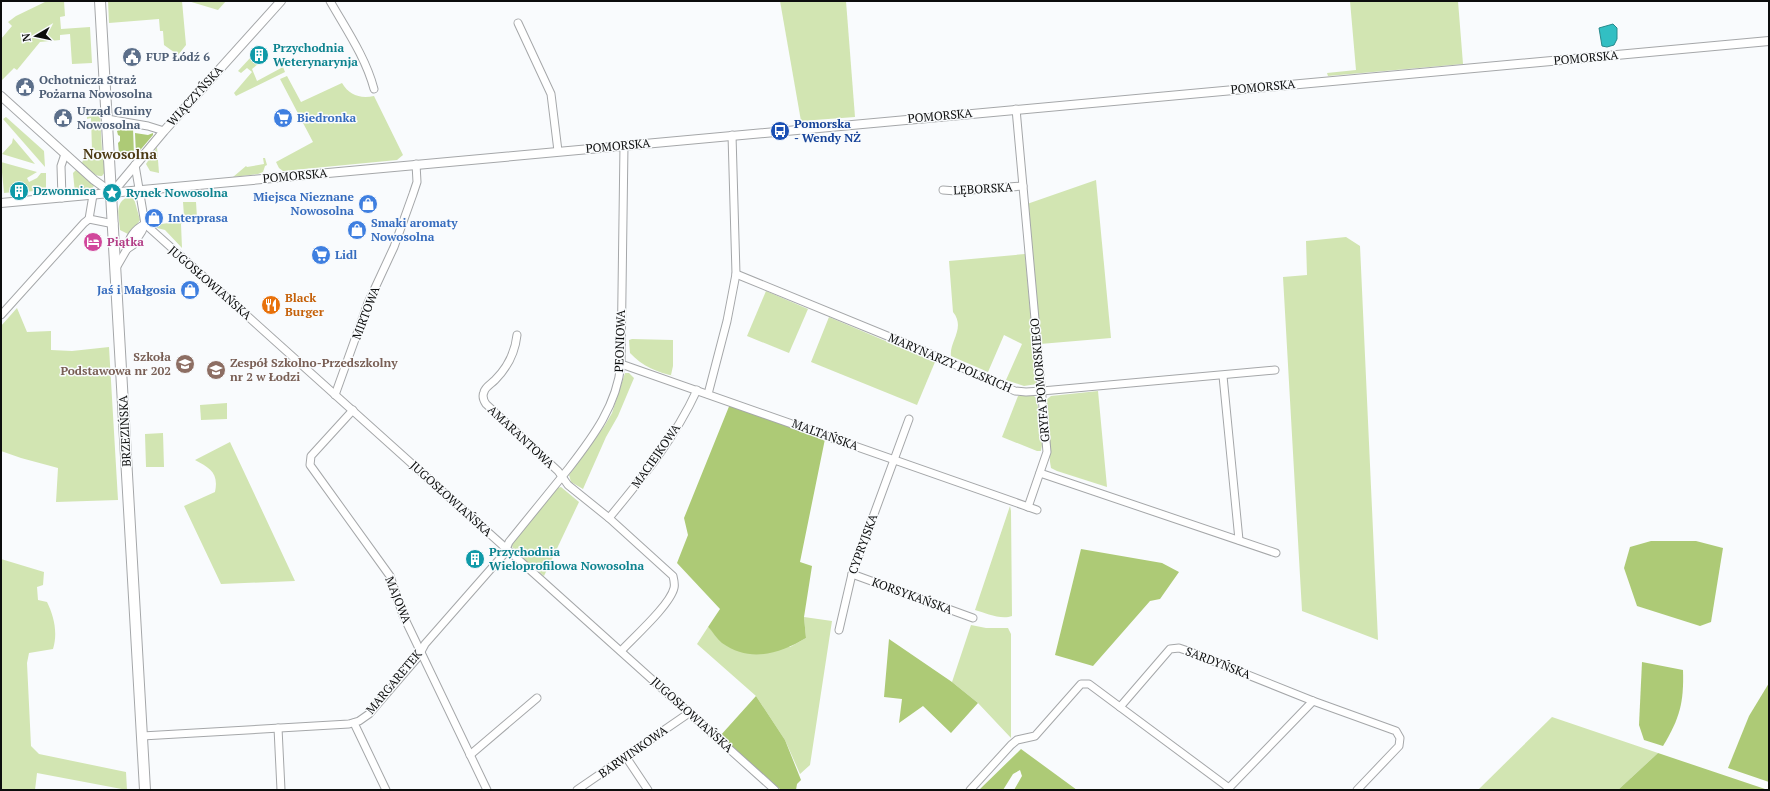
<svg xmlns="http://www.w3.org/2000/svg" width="1770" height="791" font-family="'PT Serif',serif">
  <rect width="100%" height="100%" fill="#f9fbfd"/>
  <g fill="#d2e5b2">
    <path d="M47,1h17l1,15 -5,1 1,12 29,-2 2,36 -20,1 -2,-30 -10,1v5l-20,2 -23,28 -3,-2 -13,13v-42l11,-13 -4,-4 8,-6z"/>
    <path d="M108,1h74l4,44 -8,10 -14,-10 -1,-14h-3l-1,-12 -50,4z"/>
    <path d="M188,1h38l-8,9z"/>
    <path d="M780,1h66l9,116 -54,4z"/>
    <path d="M1350,1h108l5,63 -135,12 -1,-3 29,-3z"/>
    <path d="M251,57l7,7 -6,5 5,12 26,-14 2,5 -49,24 -2,-3 18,-21 -5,-4 -6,5 -3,-2z"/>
    <path d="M287,76l14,26 41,-19c7,12 18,16 32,13l29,59 -6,5 -114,11 -4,-3 -3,-6 37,-20 -33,-63z"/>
    <path d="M98,113h2l2,38 -10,-1 -1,-32 -4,1v-2z"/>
    <path d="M6,117l38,34 1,16 -42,-48z"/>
    <path d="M13,138l22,26 -33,-10 10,-11z"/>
    <path d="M157,147l2,26 -9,-2 -4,-7z"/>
    <path d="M95,154l9,2 1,16 -3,4c-7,1 -15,-7 -20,-13l2,-6z"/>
    <path d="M263,158h2l2,7 -2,1 -2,6 -5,2 -25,3 13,-11 1,1 17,-3z"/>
    <path d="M1,162l36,10 -10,6 2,4 8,-4 4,-5h5v17l-23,2 -1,-5h-7l-1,5 -10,1z"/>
    <path d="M76,170l18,15 -2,6 -17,2 -2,-20z"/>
    <path d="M1096,180l15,158 -71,6 -13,-140z"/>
    <path d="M133,195l7,25 -10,15 -10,-5c-1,-17 -7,-29 13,-35z"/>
    <path d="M183,202h13l1,16 -13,2 -3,4 1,24 -17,-18 -8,-2 -2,-3 20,-3v-5l9,-1z"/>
    <path d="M1346,237l14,9 18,394 -76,-29 -19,-334 24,-2 -1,-34z"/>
    <path d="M1025,254l12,130 -13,2 -18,-6 16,-36 -18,-9 -16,37 -37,-16c-2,-14 15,-28 2,-44l-4,-51z"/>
    <path d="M766,291l42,18 -19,44 -42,-17z"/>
    <path d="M17,308l10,24 24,-1v19l21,1 37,-4 9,153 -62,2 2,-34 -37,-10 -20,-7v-125z"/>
    <path d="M829,317l106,45 -18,43 -106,-43z"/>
    <path d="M632,339l41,1v26l-2,9 4,1c-17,-3 -33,-10 -45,-23l-1,-13z"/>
    <path d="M625,373h4l5,5 -16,38 -12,21 -23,52 -12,-7 -2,-7 36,-50 7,-12z"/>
    <path d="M1098,391l9,96 -50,-16 -6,-3 -1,-6 -4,-62 5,-4z"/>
    <path d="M1018,396h16l3,3 5,46 -1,6h-4l-35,-14z"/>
    <path d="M227,403v16l-26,1 -1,-15z"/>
    <path d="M163,433l1,34h-18l-1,-33z"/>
    <path d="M230,442l65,139 -74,3 -37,-78 31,-14c4,-19 -5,-24 -20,-32z"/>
    <path d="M561,487l18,15 -35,74 -30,-25 -2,-5 1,-4 44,-54z"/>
    <path d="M1010,506l1,5 1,105c-11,4 -27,-3 -37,-6z"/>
    <path d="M1,559l43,13 -1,13 -6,2 1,13 9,2c7,14 11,31 6,47l-24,4 -2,10 4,83 8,8 87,18 1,18 -90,-17 -2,17h-34z"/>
    <path d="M804,617l28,4 -22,144 -10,9 -15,-34 -29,-44 -59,-52 11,-17 14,15 68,5 16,-9z"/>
    <path d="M971,625l15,3h22l3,6v104l-33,-35 -26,-21z"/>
    <path d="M1552,717l106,36 -40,37h-140z"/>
  </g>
  <g fill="#adca76">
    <path d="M123,126l10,2 1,28 -15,-3 -1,-10 2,-2v-5l-2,-1 -1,-4z"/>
    <path d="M135,133l13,2 5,-2v2l-17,20z"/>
    <path d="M730,404l95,35 -25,123 12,4 -8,51 2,21c-27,16 -56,25 -84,5 -5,-4 -9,-11 -14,-16l12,-18 -43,-46 11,-28 -4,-17z"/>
    <path d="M1651,541h45l27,7 -12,74 -11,4 -63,-20 -13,-38 6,-21z"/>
    <path d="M1081,549l81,14 17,9 -19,27 -10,2 -57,65 -38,-11z"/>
    <path d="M889,639l63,43 26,21 -27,30 -28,-27 -24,17 3,-24 -18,-2z"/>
    <path d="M1642,662l41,8c1,32 -3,48 -20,76l-19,-6 -5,-15z"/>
    <path d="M1769,683v99l-41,-14 21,-52z"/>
    <path d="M756,696l29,44 16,40 -4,4 -1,6h-15l-61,-54z"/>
    <path d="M1021,749l56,41h-63l8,-14 -2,-6 -7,4 -10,16h-24z"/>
    <path d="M1658,753l110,37h-150z"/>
  </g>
  <path fill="#32bfc3" stroke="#278a8c" d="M1613,24l4,4v11l-3,6 -7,2 -5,-1 -3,-18z"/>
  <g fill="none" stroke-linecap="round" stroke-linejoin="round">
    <defs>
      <g id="minor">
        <path d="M330,1c16,28 36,57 44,88"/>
        <path d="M518,23l33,71 7,57"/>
        <path d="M1016,109l31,343 -19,55"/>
        <path d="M107,119l41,7 16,5"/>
        <path d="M943,190l13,1 67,-5"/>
        <path d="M62,198l-1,-32 4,-12"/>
        <path d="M89,219l25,5"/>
        <path d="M89,219l4,-24"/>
        <path d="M145,224l630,566"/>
        <path d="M127,249c1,-11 8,-20 18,-25"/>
        <path d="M116,268l11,-19 6,-4 9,-14 3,-7 -10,-59"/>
        <path d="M736,274l188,77 91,40 11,1 16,-1 233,-21"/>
        <path d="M1,315l83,-92 5,-4"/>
        <path d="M517,335c-2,18 -9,32 -22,45 -4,4 -10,7 -11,12 -2,4 0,9 2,12l72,67 10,14 41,33 64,58c1,4 2,8 1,12 -4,17 -40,49 -53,63"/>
        <path d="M621,364l416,146"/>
        <path d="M1223,376l16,164"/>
        <path d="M708,394l19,-73 9,-47 -4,-139"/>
        <path d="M335,395l33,-92 26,-56 19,-53 4,-12 -1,-18"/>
        <path d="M353,410l-42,46 -1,9 80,111 13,39 84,175"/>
        <path d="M1040,473l236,80"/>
        <path d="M609,518c34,-41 66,-80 88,-128"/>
        <path d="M852,574l121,44"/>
        <path d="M839,630l13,-56 57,-155"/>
        <path d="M1120,707l50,-58 9,-1 9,3 125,50 83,30 4,7 -1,8 -42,44"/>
        <path d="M354,723l32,67"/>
        <path d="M278,728l3,62"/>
        <path d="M142,736l207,-12 10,-3 10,-7 49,-57 7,-13 79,-90 5,-12c20,-25 40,-49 60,-74 24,-31 48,-63 52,-104l3,-219"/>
        <path d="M470,755l67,-57"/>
        <path d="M626,757l22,33"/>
        <path d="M577,790l112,-77"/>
        <path d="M970,790l41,-45 6,-5 18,-4 46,-52h8l140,104"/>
        <path d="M1227,790l86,-89"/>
      </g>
      <g id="tertiary">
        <path d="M1,96l93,84 18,13"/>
        <path d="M112,193l52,-62 117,-130"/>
        <path d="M1,203l1768,-162"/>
      </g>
      <path id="primary" d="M100,1l45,789"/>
    </defs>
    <use href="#minor" stroke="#a5a7a9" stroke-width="9"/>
    <use href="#tertiary" stroke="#a5a7a9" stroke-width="10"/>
    <use href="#primary" stroke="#a5a7a9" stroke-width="12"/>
    <use href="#minor" stroke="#fff" stroke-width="7"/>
    <use href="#tertiary" stroke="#fff" stroke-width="8"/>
    <use href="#primary" stroke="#fff" stroke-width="10"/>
  </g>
  <defs>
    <symbol id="building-disc" viewBox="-11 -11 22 22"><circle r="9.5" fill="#0f9aa8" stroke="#f9fbfd"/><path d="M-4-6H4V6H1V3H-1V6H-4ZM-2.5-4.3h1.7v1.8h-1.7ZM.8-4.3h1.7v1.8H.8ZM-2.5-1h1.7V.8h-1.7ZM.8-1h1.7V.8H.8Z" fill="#fff"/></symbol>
    <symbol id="civic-disc" viewBox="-11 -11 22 22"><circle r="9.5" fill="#5c6f8a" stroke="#f9fbfd"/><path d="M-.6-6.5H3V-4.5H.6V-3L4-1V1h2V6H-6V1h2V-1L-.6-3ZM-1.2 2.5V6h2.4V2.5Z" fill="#fff"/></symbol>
    <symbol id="supermarket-disc" viewBox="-11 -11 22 22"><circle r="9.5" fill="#3f7fe0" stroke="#f9fbfd"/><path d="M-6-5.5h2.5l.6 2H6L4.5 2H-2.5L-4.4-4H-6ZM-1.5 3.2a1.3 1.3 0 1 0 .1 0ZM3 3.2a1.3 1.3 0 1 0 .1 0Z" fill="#fff"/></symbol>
    <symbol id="bus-disc" viewBox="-11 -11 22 22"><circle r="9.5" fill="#1a4fb4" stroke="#f9fbfd"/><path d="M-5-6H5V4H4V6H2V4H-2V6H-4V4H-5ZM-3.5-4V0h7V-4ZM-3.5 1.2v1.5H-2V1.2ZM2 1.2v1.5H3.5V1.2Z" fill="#fff"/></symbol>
    <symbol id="sight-disc" viewBox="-11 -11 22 22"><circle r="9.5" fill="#0f9aa8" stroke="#f9fbfd"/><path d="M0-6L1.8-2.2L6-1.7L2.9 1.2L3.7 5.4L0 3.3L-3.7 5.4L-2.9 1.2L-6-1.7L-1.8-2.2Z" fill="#fff"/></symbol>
    <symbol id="shop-disc" viewBox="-11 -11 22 22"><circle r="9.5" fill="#3f7fe0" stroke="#f9fbfd"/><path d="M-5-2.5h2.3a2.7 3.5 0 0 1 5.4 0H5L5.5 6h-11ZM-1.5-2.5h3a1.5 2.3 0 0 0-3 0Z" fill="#fff"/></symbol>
    <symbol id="hotel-disc" viewBox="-11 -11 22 22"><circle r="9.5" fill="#d1479c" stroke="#f9fbfd"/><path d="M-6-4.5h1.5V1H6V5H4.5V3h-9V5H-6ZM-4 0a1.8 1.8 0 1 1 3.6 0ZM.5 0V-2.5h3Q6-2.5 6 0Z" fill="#fff"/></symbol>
    <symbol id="restaurant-disc" viewBox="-11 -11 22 22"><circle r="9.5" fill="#e8710a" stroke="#f9fbfd"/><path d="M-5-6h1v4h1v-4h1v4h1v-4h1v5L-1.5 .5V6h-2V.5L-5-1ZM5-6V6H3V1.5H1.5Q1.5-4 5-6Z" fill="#fff"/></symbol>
    <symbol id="school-disc" viewBox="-11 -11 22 22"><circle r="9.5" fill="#8d6e63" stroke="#f9fbfd"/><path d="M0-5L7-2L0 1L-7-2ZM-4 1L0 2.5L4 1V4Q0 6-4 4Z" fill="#fff"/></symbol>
  </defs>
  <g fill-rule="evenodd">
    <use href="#building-disc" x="248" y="44" width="22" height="22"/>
    <use href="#civic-disc" x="121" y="46" width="22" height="22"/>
    <use href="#civic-disc" x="14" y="76" width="22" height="22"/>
    <use href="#civic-disc" x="52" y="107" width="22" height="22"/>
    <use href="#supermarket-disc" x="272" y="107" width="22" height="22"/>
    <use href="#bus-disc" x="769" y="120" width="22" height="22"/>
    <use href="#building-disc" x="8" y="180" width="22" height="22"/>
    <use href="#sight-disc" x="101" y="182" width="22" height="22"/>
    <use href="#shop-disc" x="357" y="193" width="22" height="22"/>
    <use href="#shop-disc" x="143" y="207" width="22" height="22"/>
    <use href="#shop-disc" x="346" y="219" width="22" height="22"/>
    <use href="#hotel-disc" x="82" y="231" width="22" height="22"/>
    <use href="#supermarket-disc" x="310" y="244" width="22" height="22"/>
    <use href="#shop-disc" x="179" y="279" width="22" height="22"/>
    <use href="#restaurant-disc" x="260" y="294" width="22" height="22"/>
    <use href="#school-disc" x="174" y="353" width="22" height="22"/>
    <use href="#school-disc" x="205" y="359" width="22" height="22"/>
    <use href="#building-disc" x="464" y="548" width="22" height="22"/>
  </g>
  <g text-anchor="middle" stroke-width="3" stroke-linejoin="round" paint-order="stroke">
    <g font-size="12" font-weight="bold" fill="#0d838f" stroke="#f9fbfd" text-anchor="start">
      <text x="273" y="52">Przychodnia<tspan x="273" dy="14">Weterynarynja</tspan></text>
      <text x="33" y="195">Dzwonnica</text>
      <text x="126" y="197">Rynek Nowosolna</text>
      <text x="489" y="556">Przychodnia<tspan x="489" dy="14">Wieloprofilowa Nowosolna</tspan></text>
    </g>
    <g font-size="12" font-weight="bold" fill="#4e5e75" stroke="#f9fbfd" text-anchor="start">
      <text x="146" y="61">FUP Łódź 6</text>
      <text x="39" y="84">Ochotnicza Straż<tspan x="39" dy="14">Pożarna Nowosolna</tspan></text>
      <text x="77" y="115">Urząd Gminy<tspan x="77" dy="14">Nowosolna</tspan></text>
    </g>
    <g font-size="12" fill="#0c0d0d" stroke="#f9fbfd">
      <text transform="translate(1586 58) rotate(-5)" y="4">POMORSKA</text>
      <text transform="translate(1263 87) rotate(-5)" y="4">POMORSKA</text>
      <text transform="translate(195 96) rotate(-48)" y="4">WIĄCZYŃSKA</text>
      <text transform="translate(940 116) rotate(-5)" y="4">POMORSKA</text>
      <text transform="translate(618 146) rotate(-5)" y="4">POMORSKA</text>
      <text transform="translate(295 176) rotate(-5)" y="4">POMORSKA</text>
      <text transform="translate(983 189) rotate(-3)" y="4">LĘBORSKA</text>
      <text transform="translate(210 283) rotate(41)" y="4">JUGOSŁOWIAŃSKA</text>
      <text transform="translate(366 313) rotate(-69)" y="4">MIRTOWA</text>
      <text transform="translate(620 341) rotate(-88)" y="4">PEONIOWA</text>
      <text transform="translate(950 363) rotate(23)" y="4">MARYNARZY POLSKICH</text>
      <text transform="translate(1040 380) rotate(-95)" y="4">GRYFA POMORSKIEGO</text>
      <text transform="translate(125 431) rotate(-93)" y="4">BRZEZIŃSKA</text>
      <text transform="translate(825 435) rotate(20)" y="4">MALTAŃSKA</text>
      <text transform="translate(521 437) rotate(43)" y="4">AMARANTOWA</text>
      <text transform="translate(656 456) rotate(-55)" y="4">MACIEJKOWA</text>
      <text transform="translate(451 499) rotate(42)" y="4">JUGOSŁOWIAŃSKA</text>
      <text transform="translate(863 544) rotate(-70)" y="4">CYPRYJSKA</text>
      <text transform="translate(912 596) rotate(20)" y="4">KORSYKAŃSKA</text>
      <text transform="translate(398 600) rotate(68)" y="4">MAJOWA</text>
      <text transform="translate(1218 663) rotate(21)" y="4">SARDYŃSKA</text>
      <text transform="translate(394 682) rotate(-50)" y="4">MARGARETEK</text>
      <text transform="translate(692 715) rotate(42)" y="4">JUGOSŁOWIAŃSKA</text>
      <text transform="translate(633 752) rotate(-35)" y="4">BARWINKOWA</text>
    </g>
    <g font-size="12" font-weight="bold" fill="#366cbe" stroke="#f9fbfd" text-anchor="start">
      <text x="297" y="122">Biedronka</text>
      <text x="354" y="201" text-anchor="end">Miejsca Nieznane<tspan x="354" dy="14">Nowosolna</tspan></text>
      <text x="168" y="222">Interprasa</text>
      <text x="371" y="227">Smaki aromaty<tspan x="371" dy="14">Nowosolna</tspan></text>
      <text x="335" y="259">Lidl</text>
      <text x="176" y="294" text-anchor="end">Jaś i Małgosia</text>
    </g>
    <g font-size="12" font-weight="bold" fill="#164399" stroke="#f9fbfd" text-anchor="start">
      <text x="794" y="128">Pomorska<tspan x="794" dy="14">- Wendy NŻ</tspan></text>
    </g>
    <g font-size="12" font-weight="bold" fill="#b23c85" stroke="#f9fbfd" text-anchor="start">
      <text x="107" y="246">Piątka</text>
    </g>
    <g font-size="12" font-weight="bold" fill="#c56008" stroke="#f9fbfd" text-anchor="start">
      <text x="285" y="302">Black<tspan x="285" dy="14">Burger</tspan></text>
    </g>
    <g font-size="12" font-weight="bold" fill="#785e54" stroke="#f9fbfd" text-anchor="end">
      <text x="171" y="361">Szkoła<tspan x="171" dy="14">Podstawowa nr 202</tspan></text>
      <text x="230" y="367" text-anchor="start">Zespół Szkolno-Przedszkolny<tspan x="230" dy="14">nr 2 w Łodzi</tspan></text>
    </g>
    <g font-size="14" font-weight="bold" fill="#4d3b14" stroke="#f9fbfd">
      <text x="120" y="159">Nowosolna</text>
    </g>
  </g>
  <rect width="1770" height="791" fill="none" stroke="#0c0d0d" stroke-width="4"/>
  <g transform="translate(36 36) rotate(261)" stroke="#f9fbfd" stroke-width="3" paint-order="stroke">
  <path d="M0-3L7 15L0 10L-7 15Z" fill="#0c0d0d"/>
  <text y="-6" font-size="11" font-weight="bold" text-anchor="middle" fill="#0c0d0d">N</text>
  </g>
</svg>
